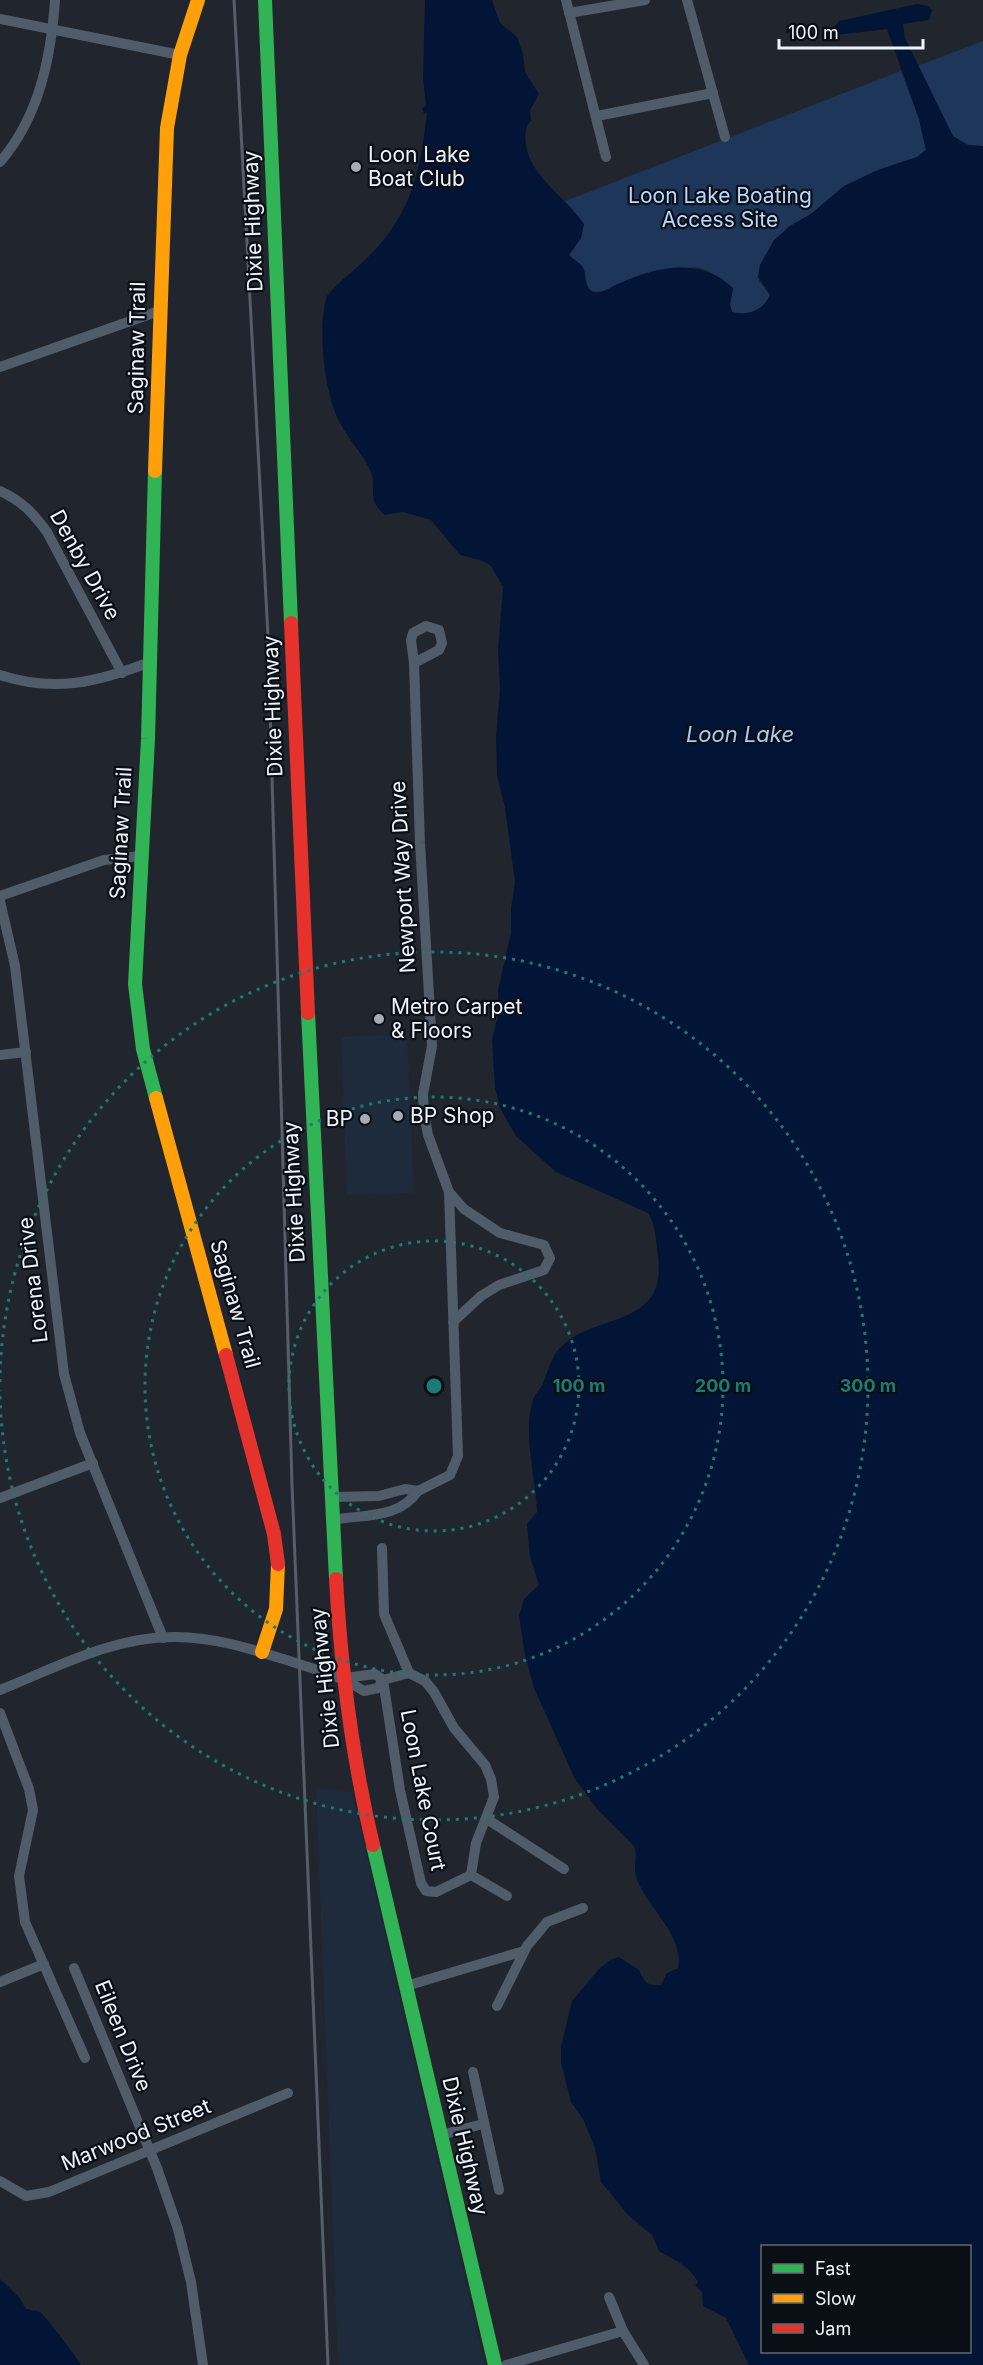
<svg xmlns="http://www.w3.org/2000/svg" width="983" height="2365" font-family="Inter,sans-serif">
  <rect width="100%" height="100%" fill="#21262e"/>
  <g fill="#1e2b3d">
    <path d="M407,1034l7,159 -67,2 -6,-158z"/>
    <path d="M316,1788l36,5 133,572h-147z"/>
  </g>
  <g fill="#1d3659">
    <path d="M983,41v105c-8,-1 -16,0 -23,-4 -20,-11 -29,-58 -43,-76z"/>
    <path d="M901,71l18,48 7,31 -9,7 -39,13 -34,16 -33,28 -21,12 -15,14 -15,25 -1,16 11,14c-7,16 -22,21 -38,17l-2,-8 3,-16 -26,-18 -10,-3 -59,9 -34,15 -11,1 -5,-5 -6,-20 -13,-12 12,-17 -1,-20 -17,-16z"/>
  </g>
  <g fill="#031536" fill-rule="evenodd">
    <path d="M425,0h67l8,23 17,14 6,17 2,18 14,22 -9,16 1,11 -4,4c-11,44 36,67 57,99l-3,14 -12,17c4,4 11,8 14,12 4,8 0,22 11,25 9,2 18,-6 26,-9 38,-17 81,-26 113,5l-3,16 2,8c15,4 31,-1 38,-17l-12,-18 2,-12 14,-25 16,-14 21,-12 33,-28 34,-16 39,-13 9,-7 -7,-31 -32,-90 -52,6 -2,-6 6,-8 78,-17 11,2 4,4 -3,10 -26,4 2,14 48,98 15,9 15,1v2219h-234l-23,-47 -23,-12 -1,-14 -7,-7 3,-2c-7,-17 -24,-23 -39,-32l-7,-16 -24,-20 -27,-33 -6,-34 -12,-29 -12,-17 -10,-39v-16l11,-46 27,-32 11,-9 9,-3 20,13c6,12 7,16 22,15l6,-12 11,-5c6,-32 -28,-58 -40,-86 -7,-15 1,-25 -4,-36l-36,-36 -23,-31 -41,-91 -9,-33 -6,-39 5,-17 15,-14 -9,-28 -3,-33 10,-12c-1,-35 -14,-74 -5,-109 2,-9 7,-12 11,-19 3,-9 6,-18 10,-26 27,-49 115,-23 105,-101 -2,-15 -2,-32 -10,-44l-92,-41 -40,-36 -16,-28 -5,-20 -3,-48 6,-25v-25l13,-57v-25l4,-25 -10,-76 -8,-31 -1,-39 4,-47 -2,-39 5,-64 -12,-21 -8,-5 -23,-6 -29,-35 -28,-8 -18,3c-21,-18 -6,-25 -15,-45 -8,-17 -21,-30 -30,-47 -16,-29 -23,-96 -13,-127 12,-15 27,-25 40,-38 45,-44 53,-86 60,-145l-3,1 -2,-6 4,-2 -3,-28zM970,2246v106h-208v-106z"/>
    <path d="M0,2279l19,18 7,12c4,1 10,1 14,3 4,2 39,48 41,53h-81z"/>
  </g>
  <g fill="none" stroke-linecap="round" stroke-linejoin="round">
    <g stroke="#515c6a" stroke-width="10">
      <path d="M566,0l40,157"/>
      <path d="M687,0l38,137"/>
      <path d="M569,13l76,-13"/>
      <path d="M0,19l180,36"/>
      <path d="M597,116l116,-23"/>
      <path d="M0,162c39,-45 51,-104 55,-162"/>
      <path d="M0,367l159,-56"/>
      <path d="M0,491c22,10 33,22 47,41l75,141"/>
      <path d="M0,675c55,18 98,7 150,-13"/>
      <path d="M0,896l104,-36 37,-4"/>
      <path d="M0,901l15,65 49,408 16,59 83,205"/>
      <path d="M0,1055l26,-3"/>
      <path d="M449,1192l15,17 36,24 44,12 6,13 -6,12 -45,15 -18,11 -28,26"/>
      <path d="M332,1497l47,-1 26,-7 13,2 32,-16 8,-19 -9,-264 -21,-57 -4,-21 -1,-20 9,-48 -12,-203 -6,-180 25,-13 3,-7 -3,-13 -13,-4 -13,7 -2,7 3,23"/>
      <path d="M0,1498l93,-35"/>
      <path d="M333,1520c31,-6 66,-1 85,-29"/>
      <path d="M382,1548l2,66 25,59 16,8 9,11 20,36 31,37 6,14 3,18 -18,46 -5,32"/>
      <path d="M409,1673l-26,7 17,110 21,93 5,8 10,1 35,-17"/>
      <path d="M0,1690c55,-22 115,-54 175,-53 38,0 73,11 108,22 28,9 56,16 81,32l14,-3 5,-8 -8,-6 -30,4"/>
      <path d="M0,1713l29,76 4,21 -14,66 6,46 60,136"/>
      <path d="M487,1819l77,50"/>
      <path d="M471,1875l36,21"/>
      <path d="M74,1968l83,200 21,61 13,53 12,83"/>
      <path d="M0,1982l44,-18"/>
      <path d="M406,1986l118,-35"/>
      <path d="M497,2006l30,-60 20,-24 36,-14"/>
      <path d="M473,2072l26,118"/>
      <path d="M441,2135l42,-11"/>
      <path d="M0,2181l26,15 23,-4 239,-99"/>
      <path d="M609,2297l14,34"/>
      <path d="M506,2365l117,-34 21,34"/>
    </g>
    <g stroke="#30b455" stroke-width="14">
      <path d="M265,0l26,623"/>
      <path d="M155,471l-7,268 -13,245 8,65 13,49"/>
      <path d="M308,1013l28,566"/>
      <path d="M373,1845l122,520"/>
    </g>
    <g stroke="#ff9f0a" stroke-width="14">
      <path d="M155,471l12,-343 13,-73 18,-55"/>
      <path d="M156,1098l70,257"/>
      <path d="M262,1652l14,-43 2,-45"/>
    </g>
    <g stroke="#e5322d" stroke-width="14">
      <path d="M291,623l17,390"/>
      <path d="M226,1355l48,179 4,30"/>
      <path d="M336,1579c5,90 16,178 37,266"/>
    </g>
    <path stroke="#575e6a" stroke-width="3" d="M234,0l34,636 24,849 36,880"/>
  </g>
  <g fill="none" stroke="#1a7c75" stroke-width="3" stroke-dasharray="3 6">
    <circle cx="434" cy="1386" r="145"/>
    <circle cx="434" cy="1386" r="289"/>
    <path d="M0 1382A434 434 0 1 1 0 1390"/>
  </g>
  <g fill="#a6acb5" stroke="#0a0e15" stroke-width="2">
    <circle cx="356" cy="167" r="6"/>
    <circle cx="379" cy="1019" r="6"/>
    <circle cx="398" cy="1116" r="6"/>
    <circle cx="365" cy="1119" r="6"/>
  </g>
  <g text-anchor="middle" stroke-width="4.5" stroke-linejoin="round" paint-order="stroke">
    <g font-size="21" fill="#edf4fe" stroke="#0a0e15" text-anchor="start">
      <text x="368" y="162">Loon Lake<tspan x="368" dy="24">Boat Club</tspan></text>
      <text x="391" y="1014">Metro Carpet<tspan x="391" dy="24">&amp; Floors</tspan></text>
      <text x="410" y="1123">BP Shop</text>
      <text x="353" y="1126" text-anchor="end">BP</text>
    </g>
    <g font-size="21" fill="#bad6fe" stroke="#0a0e15">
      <text x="720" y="203">Loon Lake Boating<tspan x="720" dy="24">Access Site</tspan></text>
    </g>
    <g font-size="21" fill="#edf4fe" stroke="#0a0e15">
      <text transform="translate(253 221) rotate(-92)" y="7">Dixie Highway</text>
      <text transform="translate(137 348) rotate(-89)" y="7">Saginaw Trail</text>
      <text transform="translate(85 565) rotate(61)" y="7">Denby Drive</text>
      <text transform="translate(273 706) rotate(-92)" y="7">Dixie Highway</text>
      <text transform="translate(121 833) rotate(-87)" y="7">Saginaw Trail</text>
      <text transform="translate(403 877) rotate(-93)" y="7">Newport Way Drive</text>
      <text transform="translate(294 1192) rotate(-93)" y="7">Dixie Highway</text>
      <text transform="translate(33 1280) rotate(-97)" y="7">Lorena Drive</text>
      <text transform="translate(235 1304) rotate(74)" y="7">Saginaw Trail</text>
      <text transform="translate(325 1678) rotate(-96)" y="7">Dixie Highway</text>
      <text transform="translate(423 1790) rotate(79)" y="7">Loon Lake Court</text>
      <text transform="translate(123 2036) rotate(68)" y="7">Eileen Drive</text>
      <text transform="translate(136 2135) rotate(-22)" y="7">Marwood Street</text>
      <text transform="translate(465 2146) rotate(77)" y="7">Dixie Highway</text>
    </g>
    <g font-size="22" font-style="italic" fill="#adc9f1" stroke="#0a0e15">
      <text x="740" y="742">Loon Lake</text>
    </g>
  </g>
  <circle cx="434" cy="1386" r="9" fill="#1a7c75" stroke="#0a0e15" stroke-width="3"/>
  <g font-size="18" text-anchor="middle" font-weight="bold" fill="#1a7c75" stroke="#0a0e15" stroke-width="4.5" stroke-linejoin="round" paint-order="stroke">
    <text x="579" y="1392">100 m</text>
    <text x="723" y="1392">200 m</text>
    <text x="868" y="1392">300 m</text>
  </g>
  <rect x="761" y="2245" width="210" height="108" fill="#0a0e15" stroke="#656a72" stroke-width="1.5"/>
  <rect x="773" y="2264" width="30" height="9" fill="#30b455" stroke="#656a72" stroke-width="1.5"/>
  <text x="815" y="2275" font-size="18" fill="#edf4fe">Fast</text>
  <rect x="773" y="2294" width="30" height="9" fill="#ff9f0a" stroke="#656a72" stroke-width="1.5"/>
  <text x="815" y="2305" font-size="18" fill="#edf4fe">Slow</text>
  <rect x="773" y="2324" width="30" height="9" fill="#e5322d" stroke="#656a72" stroke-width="1.5"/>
  <text x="815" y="2335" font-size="18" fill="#edf4fe">Jam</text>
  <path d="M779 39v9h144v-9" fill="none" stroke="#edf4fe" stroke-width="3"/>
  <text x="788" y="39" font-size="18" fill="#edf4fe" stroke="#0a0e15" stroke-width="4.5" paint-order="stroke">100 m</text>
</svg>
